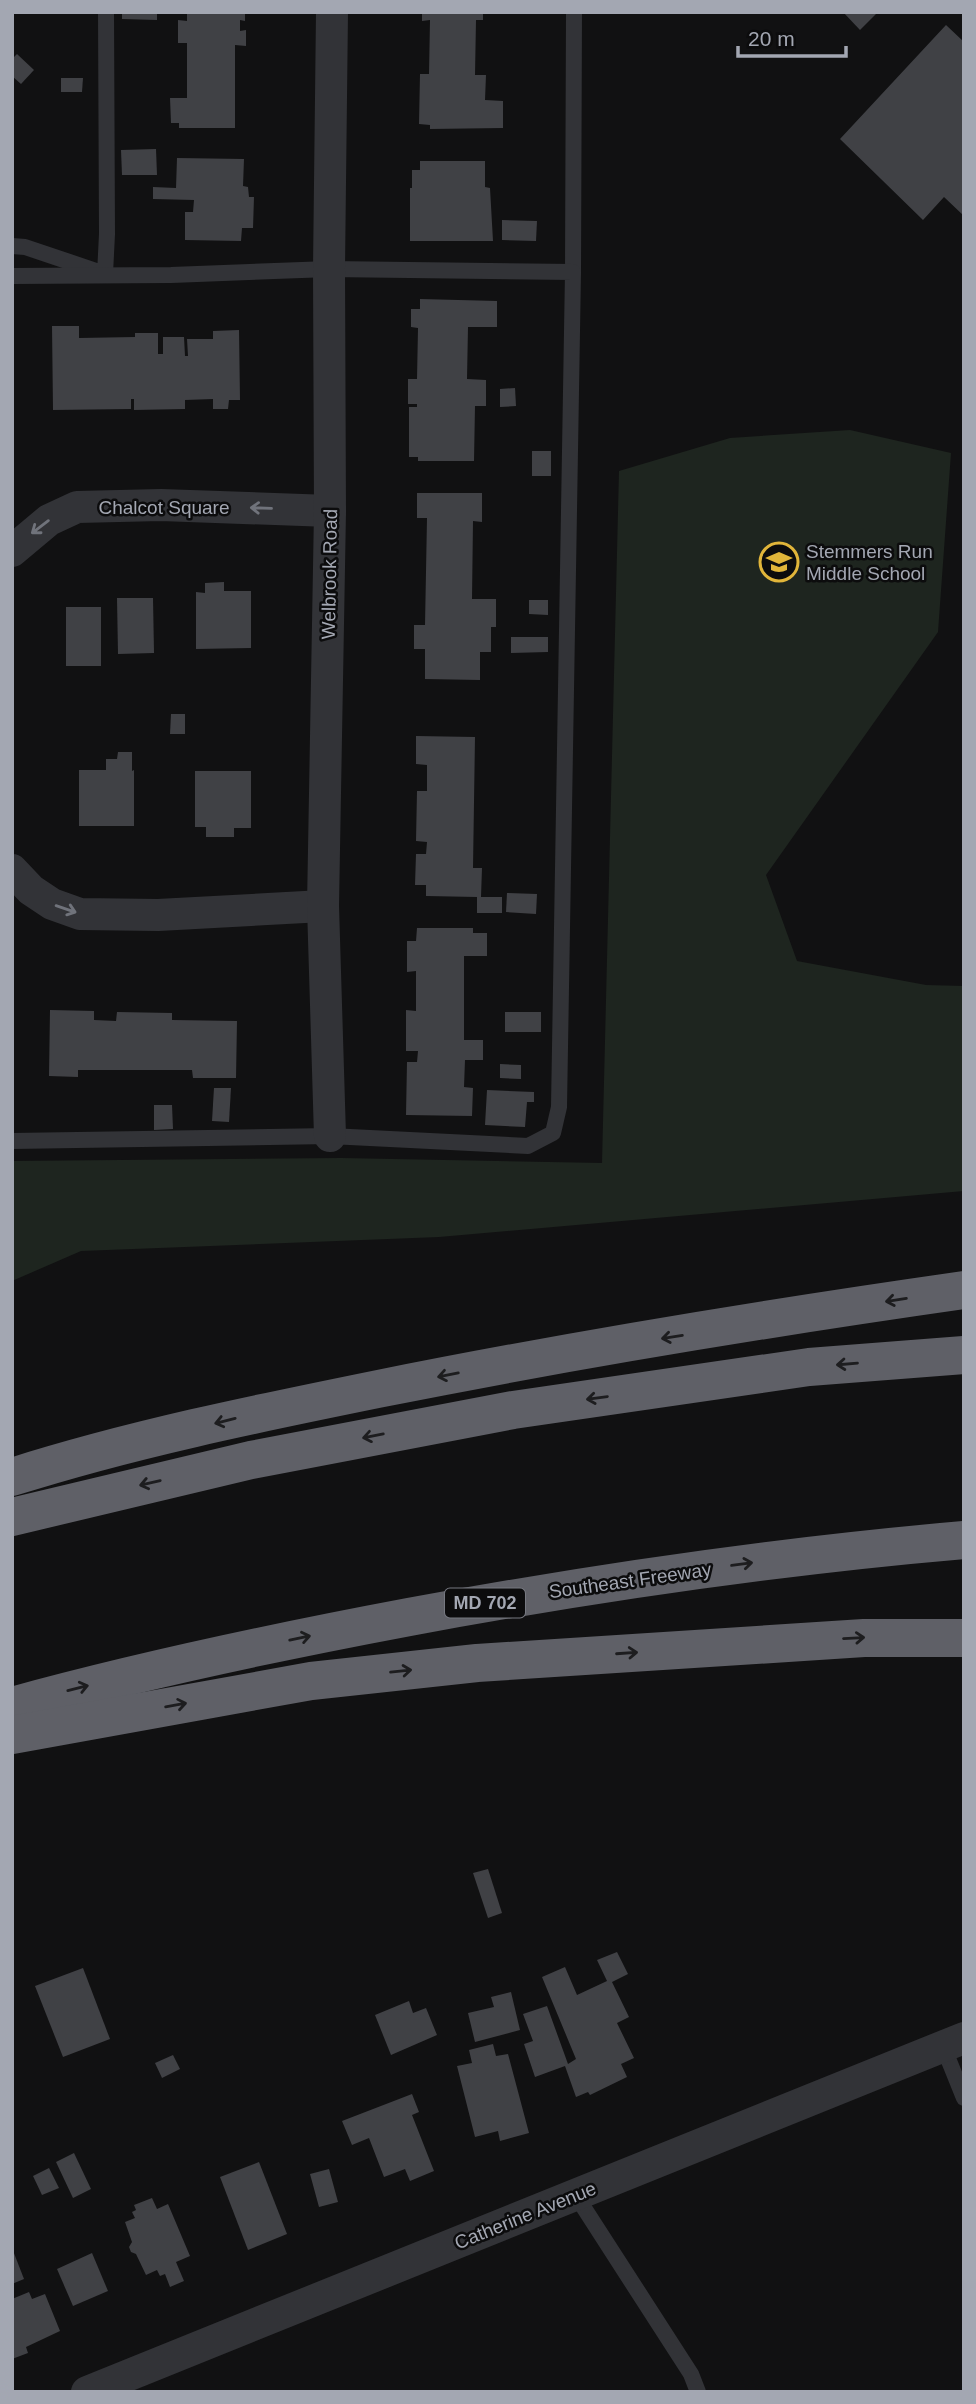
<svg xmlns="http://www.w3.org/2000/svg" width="976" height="2404" font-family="Helvetica,sans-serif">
  <rect width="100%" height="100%" fill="#111112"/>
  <path fill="#1e251f" d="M850,430l101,23 -13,179 -172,243 31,86 129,24 38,1v205l-525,46 -358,14 -69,30v-120l329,-3 261,5 17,-692 111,-33z"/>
  <g fill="#404145">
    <path d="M122,12h35v8l-35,-1z"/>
    <path d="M187,12h58v9l-5,-1v11l6,-1v16l-11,-1v83h-56v-5h-8l-1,-25h17v-55h-9v-23l9,1z"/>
    <path d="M422,12h61v8h-7l-1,55h11l-1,25 18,1v27l-73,1v-4l-11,-1 1,-50h9l1,-54 -8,1z"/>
    <path d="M843,12h35l-18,18z"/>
    <path d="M946,25l18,17v174l-20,-19 -21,23 -83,-81z"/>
    <path d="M17,54l17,16 -13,14 -9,-8v-17z"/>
    <path d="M61,78h22l-1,14h-21z"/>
    <path d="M156,149l1,26h-35l-1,-25z"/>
    <path d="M177,158l67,1 -1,27 5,1 1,10h5l-1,31h-11l-1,13 -56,-1v-28h8l1,-12 -41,-1v-12l23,1z"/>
    <path d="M420,161h65v26l5,1 3,53h-83v-53h2v-18h8z"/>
    <path d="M502,220l35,1 -1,20 -34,-1z"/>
    <path d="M420,299l77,2v26h-29l-1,52 19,1v26h-11l-1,55h-56v-4h-9v-50h8v-3h-9v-25h9l1,-51 -7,-1v-18h9z"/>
    <path d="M52,326h27v12l56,-1v-4h23v21h5v-17h21l1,19h3l-1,-17h26v-8l26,-1 1,70h-11l-1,9h-15v-10l-28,1v9l-51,1v-11h-3v10l-78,1z"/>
    <path d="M515,388l1,18 -16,1v-18z"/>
    <rect x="532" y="451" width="19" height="25"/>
    <path d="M417,493h65v29l-9,-1 -1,78h24v28h-5v25h-11v28l-55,-1v-30h-11v-24h11l2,-107h-10z"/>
    <path d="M224,582v9h27v57l-55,1v-57l9,1v-10z"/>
    <path d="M117,598h36l1,55 -36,1z"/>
    <path d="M529,600h19v15l-19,-1z"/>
    <rect x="66" y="607" width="35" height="59"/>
    <path d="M511,637h37v15l-37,1z"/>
    <path d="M171,714h14v20h-15z"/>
    <path d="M416,736l59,1 -2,131h9l-1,29h21v16h-25v-16l-51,-1v-11h-11l1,-31h10l1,-12 -11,-1 1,-50h10v-26l-11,-1z"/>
    <path d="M118,752h14v19l2,-1v56h-55v-56h27v-11h11z"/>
    <path d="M195,771h56v57h-17v9h-28v-10h-11z"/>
    <path d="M507,893l30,1 -1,20 -30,-2z"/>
    <path d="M417,928h56v5h14v23h-23v84h19v20h-18l-1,27 9,1 -1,28 -66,-1 1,-53h10l1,-11h-12v-41l10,1v-40l-9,1v-31h9z"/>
    <path d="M50,1010l44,1v9l22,1 1,-9 55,1v7l65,1 -1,57h-43l-1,-8h-114v7l-29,-1z"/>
    <rect x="505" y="1012" width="36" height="20"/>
    <path d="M500,1064l21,1v14l-21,-1z"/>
    <path d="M214,1088h17l-2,34 -17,-1z"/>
    <path d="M487,1090l47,2v10h-7l-2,25 -40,-2z"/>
    <path d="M154,1105h18l1,24 -19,1z"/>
    <path d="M488,1869l14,44 -14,5 -15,-45z"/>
    <path d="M617,1952l11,22 -16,8 17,35 -12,6 17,35 -13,6 6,13 -37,18 -2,-3 -12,5 -11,-31 -30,11 -11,-33 9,-3 -10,-27 24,-8 21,58 8,-5 -34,-82 23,-10 12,28 30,-14 -10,-21z"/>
    <path d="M83,1968l27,71 -47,18 -28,-71z"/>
    <path d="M511,1992l9,38 -45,12 -7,-29 26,-6 -3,-10z"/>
    <path d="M409,2001l4,12 13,-5 11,27 -46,20 -16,-40z"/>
    <path d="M493,2044l3,12 12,-2 21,79 -29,8 -2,-10 -23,6 -18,-71 15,-3 -3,-13z"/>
    <path d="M173,2055l7,14 -18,9 -7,-15z"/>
    <path d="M412,2094l7,18 -7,3 22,56 -24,10 -5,-12 -21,8 -15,-39 -17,7 -10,-24z"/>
    <path d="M74,2153l17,36 -18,9 -17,-36z"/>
    <path d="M259,2162l28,72 -39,16 -28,-73z"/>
    <path d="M49,2168l10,20 -17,7 -9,-19z"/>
    <path d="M329,2169l9,33 -19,5 -9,-33z"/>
    <path d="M152,2198l5,11 11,-5 22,52 -14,6 8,19 -14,6 -5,-13 -5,2 -3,-6 -11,5 -10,-21 -5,-2 -2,-5 3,-5 -7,-20 10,-4 -3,-6 4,-2 -2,-5z"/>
    <path d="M12,2248l12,31 -12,5z"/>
    <path d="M92,2253l16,38 -35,15 -16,-37z"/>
    <path d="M29,2292l3,7 13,-5 15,37 -34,16 2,6 -16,6v-60z"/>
  </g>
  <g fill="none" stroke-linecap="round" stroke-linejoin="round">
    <g stroke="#323337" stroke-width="16">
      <path d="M12,246l13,1 80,27 2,-40 -1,-222"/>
      <path d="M573,272l1,-260"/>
      <path d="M12,276l159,-1 158,-6 244,3 -14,835 -6,26 -25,13 -198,-10 -318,5"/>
      <path d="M943,2046l21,52"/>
      <path d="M575,2194l116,180 7,18"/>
    </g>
    <g stroke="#323337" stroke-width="32">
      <path d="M12,551l37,-31 28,-13 84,-2 169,6"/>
      <path d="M12,870l19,20 21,14 28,10 78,1 165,-9"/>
      <path d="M330,1136l-7,-230 7,-395 -1,-242 3,-257"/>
      <path d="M87,2392l877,-354"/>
    </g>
    <g stroke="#5f6067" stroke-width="38">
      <path d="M12,1477c120,-38 243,-63 366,-88 194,-39 390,-71 586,-99"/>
      <path d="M12,1517l239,-57 262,-50 296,-43 155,-12"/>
      <path d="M12,1706c131,-36 264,-64 397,-89 184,-34 369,-61 555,-77"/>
      <path d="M12,1735l299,-54 166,-18 387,-25h100"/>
    </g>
  </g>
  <defs><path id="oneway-shaft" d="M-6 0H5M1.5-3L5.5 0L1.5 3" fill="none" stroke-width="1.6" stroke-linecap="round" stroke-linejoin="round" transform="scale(1.75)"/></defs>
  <g stroke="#70737b">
    <use href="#oneway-shaft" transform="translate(261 508) rotate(-178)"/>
    <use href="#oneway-shaft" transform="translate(40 527) rotate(143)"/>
    <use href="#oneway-shaft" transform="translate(66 909) rotate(19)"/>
  </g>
  <g stroke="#1d1d1f">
    <use href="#oneway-shaft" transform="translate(896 1300) rotate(171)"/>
    <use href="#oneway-shaft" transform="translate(672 1337) rotate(171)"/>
    <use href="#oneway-shaft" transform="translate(847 1364) rotate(175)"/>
    <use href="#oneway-shaft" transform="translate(448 1375) rotate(169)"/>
    <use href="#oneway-shaft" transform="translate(597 1398) rotate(172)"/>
    <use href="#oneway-shaft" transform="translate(225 1421) rotate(166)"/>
    <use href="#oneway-shaft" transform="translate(373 1436) rotate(169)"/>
    <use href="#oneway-shaft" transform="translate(150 1483) rotate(167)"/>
    <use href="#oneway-shaft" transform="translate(742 1564) rotate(-8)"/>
    <use href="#oneway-shaft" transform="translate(300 1638) rotate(-12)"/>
    <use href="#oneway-shaft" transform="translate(854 1638) rotate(-3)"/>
    <use href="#oneway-shaft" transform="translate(627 1653) rotate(-4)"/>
    <use href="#oneway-shaft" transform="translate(401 1671) rotate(-6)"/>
    <use href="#oneway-shaft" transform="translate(78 1688) rotate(-14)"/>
    <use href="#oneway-shaft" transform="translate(176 1705) rotate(-10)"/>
  </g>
  <defs>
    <symbol id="school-ring" viewBox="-11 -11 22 22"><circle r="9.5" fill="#0c0c0d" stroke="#e1b53a" stroke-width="1.5"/><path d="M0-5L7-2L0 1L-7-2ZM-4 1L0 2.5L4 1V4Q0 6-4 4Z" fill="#e1b53a"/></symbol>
  </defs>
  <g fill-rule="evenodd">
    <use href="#school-ring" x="757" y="540" width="44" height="44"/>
  </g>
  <g text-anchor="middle" stroke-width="5" stroke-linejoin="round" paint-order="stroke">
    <rect fill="#0c0c0d" stroke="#767880" stroke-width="2" x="445" y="1588.5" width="80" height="29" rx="5"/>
    <g font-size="18" font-weight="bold" fill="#a3a7b2">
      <text x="485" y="1609">MD 702</text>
    </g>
    <g font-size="19" fill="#a3a7b2" stroke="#0c0c0d">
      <text x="164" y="514">Chalcot Square</text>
      <text transform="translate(329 574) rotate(-89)" y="7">Welbrook Road</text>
      <text transform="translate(630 1580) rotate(-8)" y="7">Southeast Freeway</text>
      <text transform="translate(525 2215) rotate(-22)" y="7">Catherine Avenue</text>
    </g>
    <g font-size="19" fill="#a3a7b2" stroke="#0c0c0d" text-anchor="start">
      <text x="806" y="558">Stemmers Run<tspan x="806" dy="22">Middle School</tspan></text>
    </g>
  </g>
  <rect width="976" height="2404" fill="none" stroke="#a3a7b2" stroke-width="28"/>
  <path d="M738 46v10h108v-10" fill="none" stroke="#a3a7b2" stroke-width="3.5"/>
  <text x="748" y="46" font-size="21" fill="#a3a7b2" stroke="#0c0c0d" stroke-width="5" paint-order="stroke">20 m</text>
</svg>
